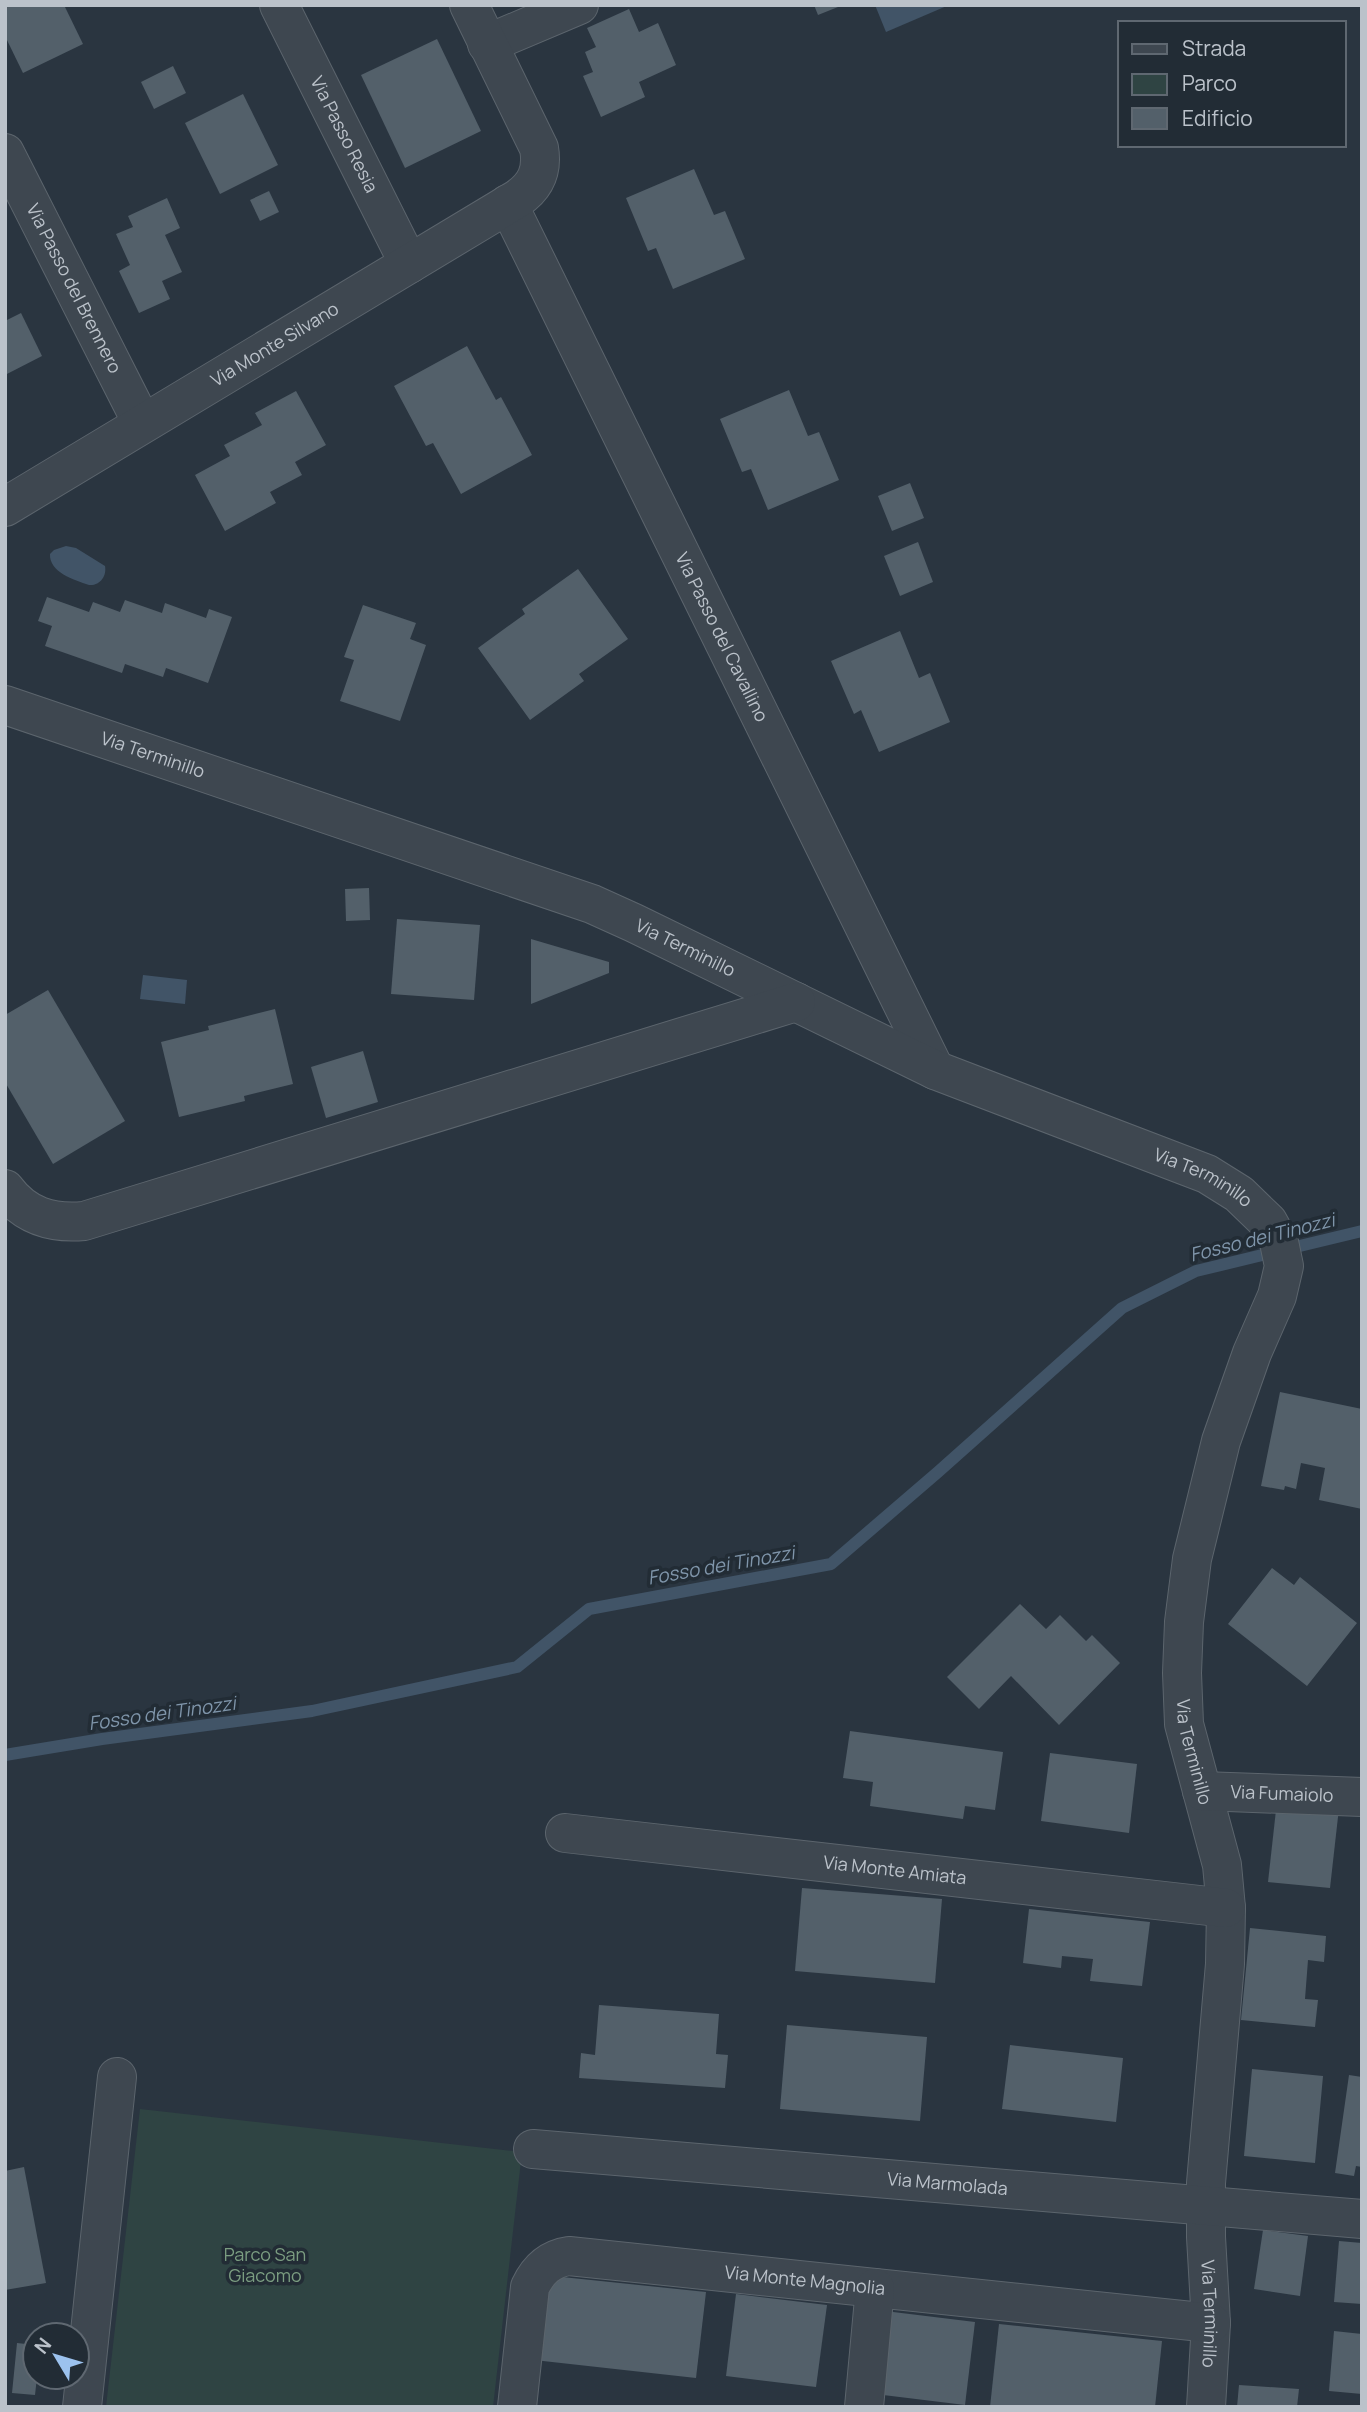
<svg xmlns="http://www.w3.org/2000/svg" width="1367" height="2412" font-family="Manrope,sans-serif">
  <rect width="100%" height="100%" fill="#2a3540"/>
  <path fill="#2f4443" d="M140,2109l382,43 -29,255h-387z"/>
  <g fill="#415467">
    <path d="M875,5h74l-63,27z"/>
    <path d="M66,546l10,2 29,18c2,10 -5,20 -16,19 -15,-5 -40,-13 -39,-31l4,-4z"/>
    <path d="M143,975l44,5 -2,24 -45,-5z"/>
  </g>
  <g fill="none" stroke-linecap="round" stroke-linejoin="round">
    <path stroke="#415467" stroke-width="12" d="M5,1755l97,-16 210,-28 205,-44 72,-58 242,-45 107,-92 184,-164 74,-37 166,-40"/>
  </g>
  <g fill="#53606a">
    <path d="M5,5h59l19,39 -60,29 -18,-37z"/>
    <path d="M814,5h29l-25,10z"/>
    <path d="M629,9l10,23 19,-9 18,42 -37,17 6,15 -44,20 -18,-41 10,-4 -8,-20 11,-5 -9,-19z"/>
    <path d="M437,39l44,92 -76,37 -44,-93z"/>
    <path d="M173,66l13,27 -32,16 -13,-27z"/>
    <path d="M243,94l35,71 -58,29 -35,-71z"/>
    <path d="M694,169l20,46 11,-4 20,48 -72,30 -17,-41 -8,3 -22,-53z"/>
    <path d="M269,191l10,21 -19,9 -10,-21z"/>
    <path d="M167,198l13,30 -15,7 17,37 -20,9 8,18 -31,14 -20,-42 11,-6 -14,-31 17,-7 -5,-11z"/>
    <path d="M21,313l21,43 -37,19v-54z"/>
    <path d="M467,346l29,54 5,-3 31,58 -71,39 -28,-51 -7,3 -32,-60z"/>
    <path d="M789,390l19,46 11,-4 20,48 -71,30 -17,-41 -9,3 -22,-53z"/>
    <path d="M296,391l30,54 -31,17 7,13 -32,17 6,11 -51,28 -30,-56 35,-19 -6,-11 38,-20 -7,-12z"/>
    <path d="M910,483l14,35 -32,13 -14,-35z"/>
    <path d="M918,542l15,40 -33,14 -16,-40z"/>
    <path d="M578,569l50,70 -49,35 5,7 -54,39 -52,-72 47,-34 -3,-5z"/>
    <path d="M47,597l42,15 4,-10 27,10 5,-12 37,13 3,-10 41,15 3,-9 23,8 -24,66 -42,-15 -3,9 -38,-13 -3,9 -77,-27 7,-20 -14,-5z"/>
    <path d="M363,605l53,18 -6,16 16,6 -26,76 -60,-20 14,-41 -10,-3z"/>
    <path d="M900,631l19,47 11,-5 20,49 -71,30 -18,-42 -7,4 -23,-53z"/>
    <path d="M369,888l1,32 -24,1 -1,-32z"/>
    <path d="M397,919l83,6 -6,75 -83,-6z"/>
    <path d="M531,939l78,23v11l-78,31z"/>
    <path d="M48,990l77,131 -72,43 -48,-82v-67z"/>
    <path d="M275,1009l18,75 -49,12 1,5 -66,16 -18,-75 48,-12 -1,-4z"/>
    <path d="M363,1051l15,51 -52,16 -15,-51z"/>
    <path d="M1280,1392l82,17v100l-43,-9 6,-32 -24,-5 -5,26 -11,-3 -1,4 -23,-4z"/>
    <path d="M1272,1568l22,17 6,-8 57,46 -50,63 -79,-62z"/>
    <path d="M1020,1604l26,25 14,-14 26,26 6,-6 28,28 -61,62 -48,-49 -32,33 -32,-32z"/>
    <path d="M850,1731l153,21 -8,58 -30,-4 -2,13 -93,-13 3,-24 -30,-4z"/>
    <path d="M1050,1753l87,11 -8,69 -88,-12z"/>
    <path d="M1277,1801l62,7 -9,80 -62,-6z"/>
    <path d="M802,1888l140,11 -7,84 -140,-12z"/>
    <path d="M1029,1909l121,13 -8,64 -52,-5 3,-22 -31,-3 -1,12 -38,-5z"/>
    <path d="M1250,1928l76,8 -2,26 -16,-2 -3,39 13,1 -3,27 -74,-7z"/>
    <path d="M599,2005l120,9 -3,40 12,1 -3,33 -146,-10 2,-25 14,2z"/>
    <path d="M787,2025l140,12 -7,84 -140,-12z"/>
    <path d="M1010,2045l113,13 -7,64 -114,-13z"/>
    <path d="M1252,2069l71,7 -8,87 -71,-7z"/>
    <path d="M1349,2075l13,2v90l-6,-1 -2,10 -19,-3z"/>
    <path d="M24,2167l22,116 -41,7v-119z"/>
    <path d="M1263,2230l45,6 -8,60 -46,-7z"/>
    <path d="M1339,2241l23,2v61l-28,-2z"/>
    <path d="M543,2275l163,17 -10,86 -162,-18z"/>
    <path d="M736,2294l91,11 -11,82 -90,-11z"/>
    <path d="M885,2311l90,11 -10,83 -90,-11z"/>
    <path d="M999,2324l163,17 -7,66h-165z"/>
    <path d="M1334,2331l28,3v60l-33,-3z"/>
    <path d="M17,2343l18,2v32h2l-2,18 -23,-2z"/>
    <path d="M1239,2385l60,4 -2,18h-60z"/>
  </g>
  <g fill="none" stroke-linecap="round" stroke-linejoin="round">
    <defs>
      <g id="minor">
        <path id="s1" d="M279,5l130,259"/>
        <path d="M487,44l92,-39"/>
        <path id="s2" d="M5,153l137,270"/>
        <path id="s3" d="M508,204l427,866"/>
        <path id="s4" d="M5,507l512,-308c19,-13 26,-28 22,-51l-70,-143"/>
        <path id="s5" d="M5,705l587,199 42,19 301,147 272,104 32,20 29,28 11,20 5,24 -7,30 -25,57 -31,88 -29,118 -8,63 -2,51 2,51 38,141 4,43 -1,56 -19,219v54l5,86 -5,84"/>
        <path d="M5,1189c20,27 46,35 79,32l712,-219"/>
        <path id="s6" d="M1202,1791l160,6"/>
        <path id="s7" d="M565,1833l661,75"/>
        <path id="s8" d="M533,2149l829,70"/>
        <path d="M82,2407l35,-330"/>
        <path id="s9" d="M517,2407l13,-120c8,-17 19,-28 39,-31l642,67"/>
        <path d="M864,2407l11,-119"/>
      </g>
    </defs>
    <use href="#minor" stroke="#5c656d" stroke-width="40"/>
    <use href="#minor" stroke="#3e4750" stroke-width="38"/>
  </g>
  <g text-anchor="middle" stroke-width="7" stroke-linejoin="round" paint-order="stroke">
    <g font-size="18" fill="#bbc2ca" stroke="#222c35">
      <text dy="6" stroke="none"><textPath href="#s1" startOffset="145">Via Passo Resia</textPath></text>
      <text dy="6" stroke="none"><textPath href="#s2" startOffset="152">Via Passo del Brennero</textPath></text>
      <text dy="6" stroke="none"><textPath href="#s4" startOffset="315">Via Monte Silvano</textPath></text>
      <text dy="6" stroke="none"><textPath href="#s3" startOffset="483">Via Passo del Cavallino</textPath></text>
      <text dy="6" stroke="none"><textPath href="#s5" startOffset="156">Via Terminillo</textPath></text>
      <text dy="6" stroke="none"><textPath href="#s5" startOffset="723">Via Terminillo</textPath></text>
      <text dy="6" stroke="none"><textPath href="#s5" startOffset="1290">Via Terminillo</textPath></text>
      <text dy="6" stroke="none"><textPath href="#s5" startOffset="1920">Via Terminillo</textPath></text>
      <text dy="6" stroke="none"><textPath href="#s6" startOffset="80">Via Fumaiolo</textPath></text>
      <text dy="6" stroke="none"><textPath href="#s7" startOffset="332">Via Monte Amiata</textPath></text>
      <text dy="6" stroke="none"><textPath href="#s8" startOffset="416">Via Marmolada</textPath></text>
      <text dy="6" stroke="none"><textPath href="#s9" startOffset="410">Via Monte Magnolia</textPath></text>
      <text dy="6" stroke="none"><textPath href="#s5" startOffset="2487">Via Terminillo</textPath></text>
    </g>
    <g font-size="18" fill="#7b9d81" stroke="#222c35">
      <text x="265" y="2261">Parco San<tspan x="265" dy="21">Giacomo</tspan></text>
    </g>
    <g font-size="19" font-style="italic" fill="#7f95aa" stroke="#222c35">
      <text transform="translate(1262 1237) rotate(-14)" y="7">Fosso dei Tinozzi</text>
      <text transform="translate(721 1565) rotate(-10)" y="7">Fosso dei Tinozzi</text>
      <text transform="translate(162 1713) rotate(-8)" y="7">Fosso dei Tinozzi</text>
    </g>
  </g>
  <rect width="1367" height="2412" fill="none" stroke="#bbc2ca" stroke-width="14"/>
  <rect x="1118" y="21" width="228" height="126" fill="#222c35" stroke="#5f6871" stroke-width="2"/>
  <rect x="1132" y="44" width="35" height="10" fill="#3e4750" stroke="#5f6871" stroke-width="2"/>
  <text x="1182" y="56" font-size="21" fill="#bbc2ca">Strada</text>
  <rect x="1132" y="74" width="35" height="21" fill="#2f4443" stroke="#5f6871" stroke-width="2"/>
  <text x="1182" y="91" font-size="21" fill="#bbc2ca">Parco</text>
  <rect x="1132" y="108" width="35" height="21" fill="#53606a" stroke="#5f6871" stroke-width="2"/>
  <text x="1182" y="126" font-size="21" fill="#bbc2ca">Edificio</text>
  <g transform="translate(56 2356) rotate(308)"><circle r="33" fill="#222c35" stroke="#5f6871" stroke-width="2"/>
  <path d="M0-5L12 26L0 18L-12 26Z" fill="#9cc2ee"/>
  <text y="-10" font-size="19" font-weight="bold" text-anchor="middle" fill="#bbc2ca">N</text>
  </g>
</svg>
